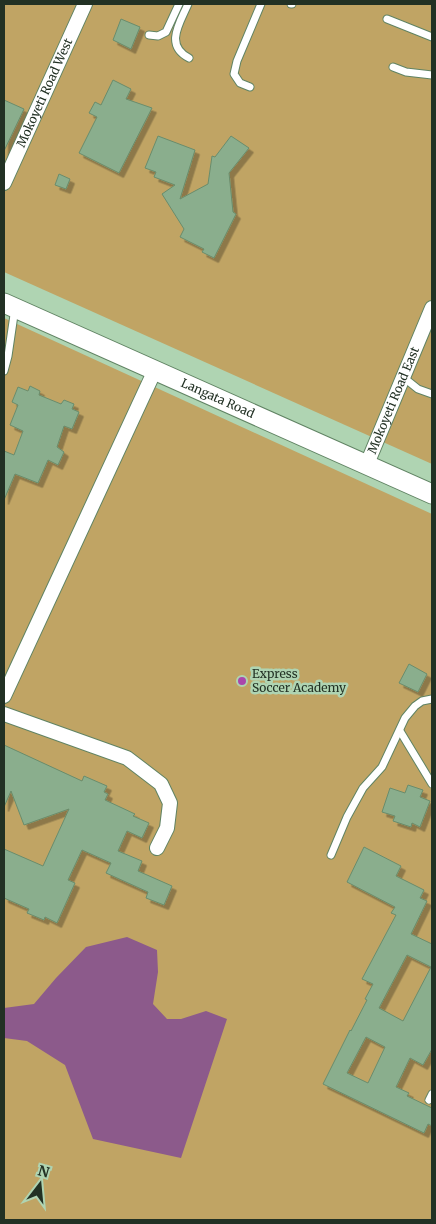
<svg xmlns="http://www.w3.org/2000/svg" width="436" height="1224" font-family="Merriweather,serif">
  <defs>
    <filter id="shadow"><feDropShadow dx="4.5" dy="4.5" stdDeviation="0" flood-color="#0004"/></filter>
  </defs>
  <rect width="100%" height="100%" fill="#afd4b2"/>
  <g fill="#c0a464">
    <path d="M4,4h428v460l-428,-192z"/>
    <path d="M4,318l428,196v706h-428z"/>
  </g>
  <path fill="#8c5a8b" d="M127,937l30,13 1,22 -5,32 14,15h14l25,-8 21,8 -46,139 -88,-19 -28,-74 -38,-24 -23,-3v-30l30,-4 22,-26 30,-31z"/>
  <g fill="#8aae8d" stroke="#698c6c" fill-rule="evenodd" filter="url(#shadow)">
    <path d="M121,19l19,8 -9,22 -18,-9z"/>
    <path d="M113,80l18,9 -5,10 26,9 -33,65 -40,-20 18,-36 -8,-4 6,-11 6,3z"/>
    <path d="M4,100l20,9 -20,42z"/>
    <path d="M158,136l37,14 -15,49 28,-15 4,-28 3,1 16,-21 18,12 -20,25 4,39 3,2 -22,44 -12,-6 2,-3 -24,-12 4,-8 -22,-35 13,-9 -21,-8 2,-5 -11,-4z"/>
    <path d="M59,174l11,5 -4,10 -11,-4z"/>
    <path d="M30,386l10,5 -1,4 22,9 3,-4 10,4 -2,5 7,3 -7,17 -8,-3 -7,21 7,5 -6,13 -10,-5 -10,23 -23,-9 -11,26v-49l10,4 9,-24 -13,-6 8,-20 -6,-3 6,-15 10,4z"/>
    <path d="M409,664l18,10 -9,18 -19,-9z"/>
    <path d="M4,745l78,36 2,-5 23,10 -3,6 4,2 -3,6 30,14 -2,2 16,7 -7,15 -15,-7 -9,20 24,10 -4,10 34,15 -8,19 -18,-7 2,-6 -42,-19 5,-10 -29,-13 -14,30 7,3 -18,40 -12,-6 -1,3 -17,-7 2,-4 -25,-11v-49l39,17 26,-57 -45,16 -13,-34 -7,16z"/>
    <path d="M408,785l15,5 -3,7 10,4 -10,26 -8,-4 -1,4 -18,-6 2,-5 -13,-4 8,-24 15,5z"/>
    <path d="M364,847l37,19 -5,10 28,14 -4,8 7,3 -16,33 21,10v105l-9,16 -13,-7 -14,29 13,6 -2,3 25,12v18l-4,-2 -4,9 -101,-49 27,-54 1,1 16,-31 -2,-1 8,-15 -11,-5 34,-64 -5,-2 4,-6 -48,-25zM407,955l24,12 -28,54 -24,-13zM366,1037l19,10 -17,36 -21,-10z"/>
  </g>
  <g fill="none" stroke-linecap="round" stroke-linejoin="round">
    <defs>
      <g id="lane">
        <path d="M188,4c-8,19 -24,41 1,54"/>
        <path d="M291,4h1"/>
        <path d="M387,19l45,18"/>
        <path d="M149,35l9,1 8,-4 13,-28"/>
        <path d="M393,67l13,5 26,3"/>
        <path d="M250,87l-10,-4 -6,-9 3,-13 24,-57"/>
        <path d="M4,371l4,-15 7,-48"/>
        <path d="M403,377l15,12 14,5"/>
        <path d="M400,731l32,53"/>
        <path d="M331,855l16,-38 16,-29 19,-21 23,-49 10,-12 7,-5 10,-2"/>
        <path d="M429,1100l3,-6"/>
      </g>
      <g id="street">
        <path id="s1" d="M4,183l81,-179"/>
        <path id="s2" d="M367,464l65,-156"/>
        <path d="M4,696l151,-326"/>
        <path d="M4,714l123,44 34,26 9,19 -3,25 -10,20"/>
      </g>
      <g id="secondary">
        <path id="s3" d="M4,303l428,191"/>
      </g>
    </defs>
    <use href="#lane" stroke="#608363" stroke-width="9"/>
    <use href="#street" stroke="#608363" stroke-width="16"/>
    <use href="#secondary" stroke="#608363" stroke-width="21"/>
    <use href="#lane" stroke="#fff" stroke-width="7"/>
    <use href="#street" stroke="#fff" stroke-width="14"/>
    <use href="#secondary" stroke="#fff" stroke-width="19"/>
  </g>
  <circle fill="#aa46ac" stroke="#afd4b2" stroke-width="2" cx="242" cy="681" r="5"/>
  <g text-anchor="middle" stroke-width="5" stroke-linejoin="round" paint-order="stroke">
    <g font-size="12" fill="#223124" stroke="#afd4b2">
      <text dy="4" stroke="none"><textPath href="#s1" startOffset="99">Mokoyeti Road West</textPath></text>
      <text dy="4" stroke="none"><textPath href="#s3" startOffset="234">Langata Road</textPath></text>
      <text dy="4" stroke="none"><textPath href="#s2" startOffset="69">Mokoyeti Road East</textPath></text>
    </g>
    <g font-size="12" fill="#223124" stroke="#afd4b2" text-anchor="start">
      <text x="252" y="678">Express<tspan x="252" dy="14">Soccer Academy</tspan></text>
    </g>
  </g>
  <rect width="436" height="1224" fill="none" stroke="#223124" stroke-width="10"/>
  <g transform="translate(40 1184) rotate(16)" stroke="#afd4b2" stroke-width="4" paint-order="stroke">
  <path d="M0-4L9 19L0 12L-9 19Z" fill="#223124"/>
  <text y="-8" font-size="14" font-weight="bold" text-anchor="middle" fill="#223124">N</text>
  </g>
</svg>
